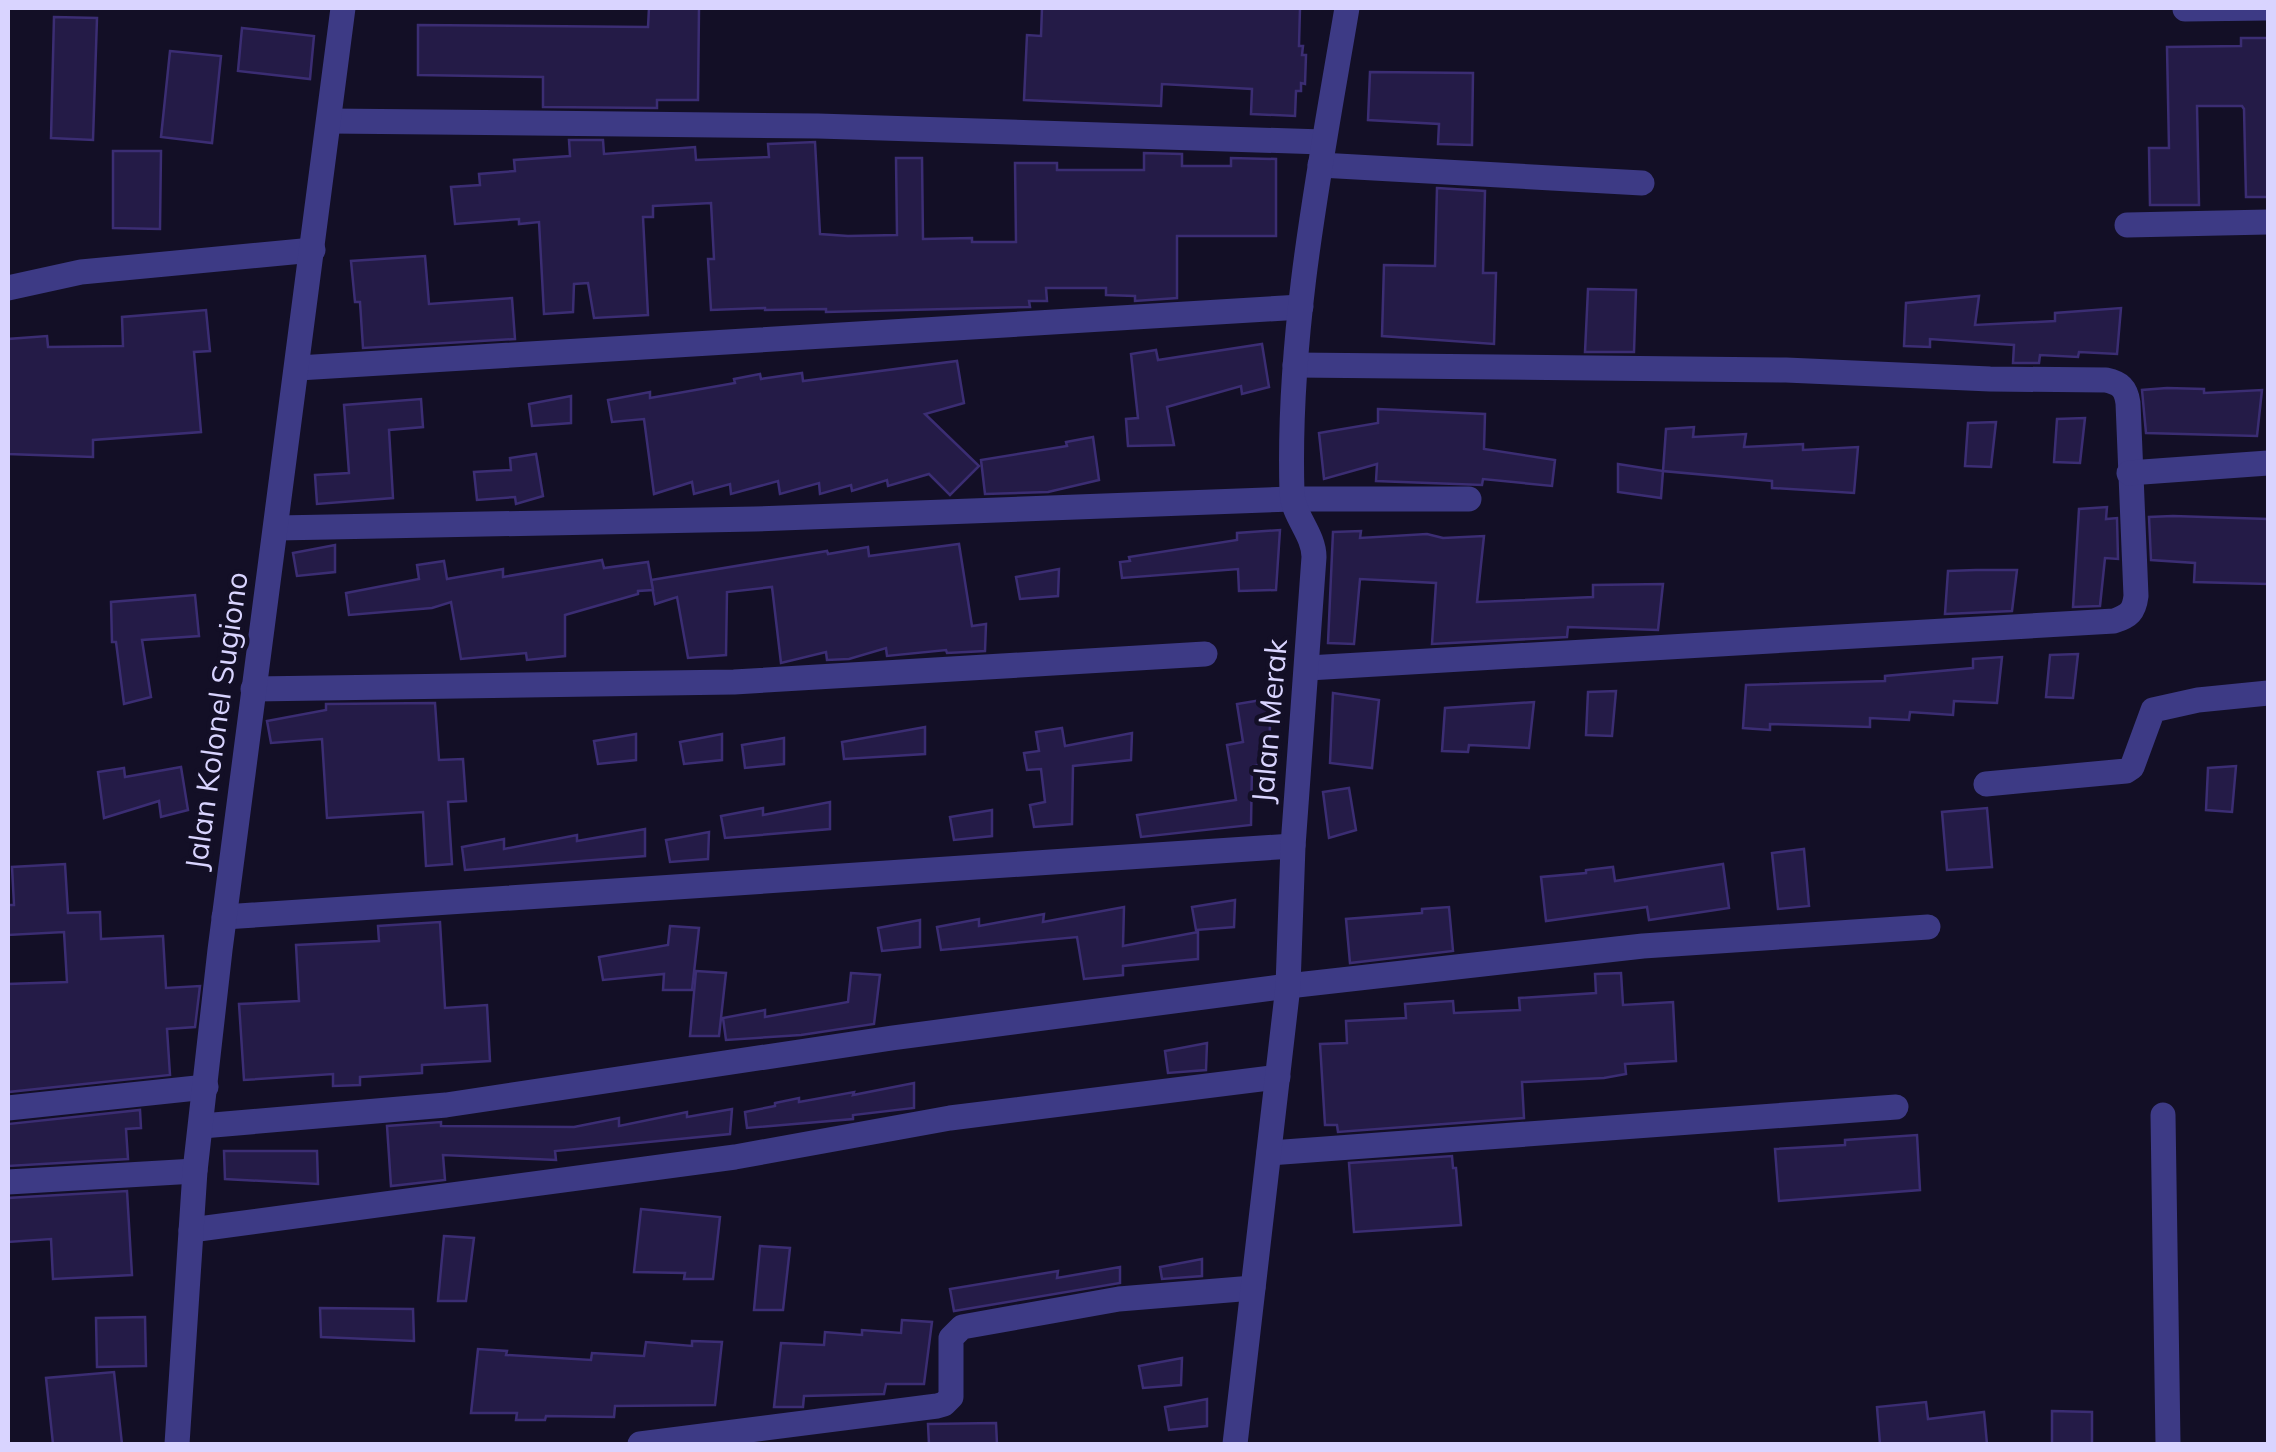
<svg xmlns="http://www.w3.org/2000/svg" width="2276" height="1452" font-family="Mulish,sans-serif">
  <rect width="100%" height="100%" fill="#130f26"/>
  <g fill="#241b47" stroke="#3b2d73" stroke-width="2.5">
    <path d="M649,8h50l-1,92h-41v8l-114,-1v-30l-125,-2v-50l230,2z"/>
    <path d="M1042,8h258l-1,38h4l-1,9h4l-1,29 -4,-1v8h-5l-1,25 -44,-2 1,-25 -90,-5 -1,22 -137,-6 3,-65 14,1z"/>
    <path d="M54,17l43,1 -4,122 -42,-2z"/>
    <path d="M242,28l72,8 -4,43 -72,-8z"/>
    <path d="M2241,38h27v159h-22l-2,-88 -2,-3h-45l2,99h-49l-1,-57h20l-2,-101 74,-1z"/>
    <path d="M170,51l51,5 -9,87 -51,-6z"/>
    <path d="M1370,72l103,1 -1,72 -34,-1 1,-20 -71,-4z"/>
    <path d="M569,140h34l1,14 91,-7 1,13 73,-3 -1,-13 47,-2 5,92 28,2 49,-1 -1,-77h26l1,81 49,-1v4h44l-1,-79h42v7h87v-17l38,1v12h49v-8l45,1v77h-99v62l-42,3v-5l-29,-1v-7h-60l1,13h-18l1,6 -204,5v-3l-61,1v-2l-54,2 -3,-51h6l-3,-56 -58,3v11h-10l5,98 -54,3 -6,-35 -14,1 -1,28 -29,2 -5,-92 -20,2v-5l-64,5 -4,-37 29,-2 -1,-11 36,-3 -1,-11 56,-4z"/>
    <path d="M113,151h48l-1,78 -47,-1z"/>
    <path d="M1437,188l48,3 -2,82h13l-2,71 -112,-8 2,-71 51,1z"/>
    <path d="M425,256l4,48 83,-6 3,41 -152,9 -3,-46h-5l-4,-41z"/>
    <path d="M1588,289l48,1 -2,62h-49z"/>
    <path d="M1979,296l-4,29 80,-4v-8l66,-5 -4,46 -38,-2 -1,5 -38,-2 -1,8h-26l1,-18 -84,-6v8l-26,-1 2,-43z"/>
    <path d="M206,310l4,41 -16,1 7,80 -108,8v17l-85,-3v-115l39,-3 1,11 75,-1 -1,-29z"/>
    <path d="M1262,344l7,43 -27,7 -1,-8 -74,21 7,38 -46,1 -2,-27 12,-1 -7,-64 25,-4 2,10z"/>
    <path d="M957,361l7,42 -39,11 54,52 -29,29 -21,-21 -41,12 -1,-6 -35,11 -1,-6 -31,9 -1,-11 -39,11 -2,-13 -47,13 -1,-10 -36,10 -2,-12 -38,12 -10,-75 -32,3 -4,-22 42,-8v6l85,-15 -1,-4 26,-5 1,5 41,-6 1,8z"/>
    <path d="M2167,388l37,1v4l58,-3 -5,46 -111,-3 -4,-43z"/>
    <path d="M571,396v27l-39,3 -3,-22z"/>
    <path d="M421,399l2,28 -34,3 4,68 -76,6 -2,-29 34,-2 -5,-68z"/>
    <path d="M1378,409l107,5 -1,35 71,11 -3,26 -69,-7 -1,6 -106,-4 1,-17 -53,15 -5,-46 59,-10z"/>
    <path d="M2085,418l-5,45 -26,-1 3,-43z"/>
    <path d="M1996,422l-5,45 -26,-1 3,-43z"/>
    <path d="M1694,427l-1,10 53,-3 -2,13 59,-3v6l55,-3 -4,46 -82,-5v-7l-109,-10 3,-42z"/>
    <path d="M1093,437l6,43 -51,12 -63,2 -4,-34 86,-14 -1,-4z"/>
    <path d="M536,454l7,42 -27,8 -1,-7 -38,3 -3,-28 37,-2 -1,-12z"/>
    <path d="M1618,464l45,7 -2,27 -43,-6z"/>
    <path d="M2107,507l-1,12 11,-1 1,41 -13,-1 -5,48 -27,1 6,-98z"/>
    <path d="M2173,516l95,3v65l-74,-2 1,-19 -44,-3 -2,-43z"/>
    <path d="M1280,530l-4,60 -37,1 -1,-22 -116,9 -2,-16 10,-1 -1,-4 108,-17v-7z"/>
    <path d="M1361,531l-1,7 67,-4 16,4 41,-2 -7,66 116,-5v-12l70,-1 -5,46 -90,-3 -1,10 -135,7 4,-61 -76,-4 -6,65 -26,-1 5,-111z"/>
    <path d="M959,544l13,82 14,-2 -1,27 -38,2 -1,-3 -59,6 -1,-8 -37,11 -22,1 -1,-8 -45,11 -9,-76 -45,5 -1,63 -38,3 -11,-61 -22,7 -4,-24 176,-29 1,3 40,-7 1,9z"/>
    <path d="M335,545v27l-38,4 -4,-23z"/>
    <path d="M602,560l2,8 44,-6 5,28 -15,1v3l-73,21v41l-38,4 -1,-7 -65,6 -10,-57 -19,6 -83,7 -3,-22 73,-14 -2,-14 27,-4 3,18 56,-10v8z"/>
    <path d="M1059,569l-1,27 -38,3 -4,-22z"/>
    <path d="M1976,570h41l-5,41 -67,3 3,-43z"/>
    <path d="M195,595l4,41 -57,4 9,57 -27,7 -8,-62h-4l-1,-40z"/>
    <path d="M2078,654l-5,44 -27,-1 4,-42z"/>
    <path d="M2002,657l-5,46 -43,-2 -1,14 -43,-3 -1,8 -39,-2v9l-100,-3v6l-27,-2 3,-43 139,-4v-5l88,-8v-9z"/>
    <path d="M1616,691l-4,45 -26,-1 2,-43z"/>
    <path d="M1333,693l46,7 -7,68 -42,-5z"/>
    <path d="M1280,697l-1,27h-9l-1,40 -17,2 -1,59 -110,12 -4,-22 99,-15 -9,-55 16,-3 -6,-38z"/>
    <path d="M1534,702l-5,46 -60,-3 -1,7 -26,-1 3,-43z"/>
    <path d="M435,703l4,57 24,-1 3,42 -18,1 4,62 -26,2 -3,-54 -96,6 -5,-79 -51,4 -4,-22 59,-11v-6z"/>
    <path d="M925,727v27l-81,5 -2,-17z"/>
    <path d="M1062,728l3,18 67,-13 -1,27 -58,6 -1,58 -38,3 -4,-22 15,-3 -4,-33 -14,1 -3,-17 15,-2 -3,-19z"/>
    <path d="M636,734v26l-38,4 -4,-23z"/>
    <path d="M722,734v26l-38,4 -4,-22z"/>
    <path d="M784,738v26l-39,4 -3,-23z"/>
    <path d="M2236,766l-4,46 -26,-2 2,-42z"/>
    <path d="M181,767l7,43 -27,7 -2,-16 -55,17 -6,-46 26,-4 1,9z"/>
    <path d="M1349,788l7,42 -27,8 -6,-46z"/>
    <path d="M830,802v27l-105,9 -4,-22 42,-8v7z"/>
    <path d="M1987,808l5,59 -45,3 -5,-58z"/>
    <path d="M992,810v26l-38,4 -4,-23z"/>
    <path d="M645,829v27l-180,14 -3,-23 42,-8v10l73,-14v6z"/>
    <path d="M709,832l-1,27 -38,3 -4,-22z"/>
    <path d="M1804,849l5,57 -31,3 -6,-56z"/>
    <path d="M65,864l3,49 32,-1 1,27 62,-3 3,52 34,-2 -5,41 -28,2 3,46 -162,17v-108l59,-2 -3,-50 -56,3v-30h6l-2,-38z"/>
    <path d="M1723,864l6,44 -80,12 -2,-13 -101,14 -5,-44 45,-4v-3l27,-3 2,14z"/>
    <path d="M1235,900l-1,27 -38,3 -4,-23z"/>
    <path d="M1124,907l-1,39 75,-14v27l-75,7v9l-39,4 -7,-42 -136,13 -4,-23 42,-8v7l65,-12 -1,8z"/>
    <path d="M1449,907l4,44 -103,12 -4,-44 76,-6v-4z"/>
    <path d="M920,920v27l-38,4 -4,-23z"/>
    <path d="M440,922l5,86 42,-3 3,56 -68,4v8l-62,4v8l-27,1v-12l-89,6 -5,-76 60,-3 -3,-56 83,-4 -1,-15z"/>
    <path d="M670,926l29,2 -7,62h-29l1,-16 -61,6 -4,-23 69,-12z"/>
    <path d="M696,971l30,2 -7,63h-29z"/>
    <path d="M851,973l29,2 -6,49 -73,11 -75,5 -3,-22 42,-8v7l83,-15z"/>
    <path d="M1621,973l2,32 50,-3 3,59 -51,3 1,10 -22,4 -82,4 2,36 -186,14 -1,-7h-12l-5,-81 27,-1 -1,-22 60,-3 -1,-14 48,-3 1,12 66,-3 -1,-12 77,-5 -1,-19z"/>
    <path d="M1207,1043l-1,27 -38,3 -3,-22z"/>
    <path d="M914,1083v25l-61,7v4l-106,9 -2,-16 30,-6v-3l24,-5v4l55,-10 -1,3z"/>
    <path d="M732,1109l-2,25 -175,17 1,9 -113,-5 2,25 -54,6 -4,-60 54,-4v4l133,1 45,-9v8l68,-14v5z"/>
    <path d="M140,1110l1,18 -15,1 2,30 -120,7v-42z"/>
    <path d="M1917,1135l3,55 -141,11 -4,-52 70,-4v-5z"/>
    <path d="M224,1151h93l1,33 -93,-5z"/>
    <path d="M1452,1156l1,12h3l5,57 -107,7 -5,-69z"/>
    <path d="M127,1191l5,84 -79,4 -2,-40 -43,3v-44z"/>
    <path d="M641,1209l79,8 -7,62h-29l1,-6 -51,-1z"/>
    <path d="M444,1236l30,2 -8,63h-28z"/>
    <path d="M760,1246l30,2 -7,62h-29z"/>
    <path d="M1202,1259v17l-40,3 -2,-12z"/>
    <path d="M1120,1267v16l-166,28 -4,-22 108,-18 -1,7z"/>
    <path d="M320,1308l93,1 1,32 -93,-4z"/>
    <path d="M145,1317l1,49 -49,1 -1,-49z"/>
    <path d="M902,1320l30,2 -8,62h-38l-2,10 -80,2 -1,11h-29l7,-64 43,2 1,-13 37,3v-5l39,3z"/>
    <path d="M692,1341l30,1 -7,63 -100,1 -1,11 -68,-1 -1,4h-29l1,-7h-46l7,-64 29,2 -1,4 85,5 1,-7 52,3 2,-14 46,4z"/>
    <path d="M1182,1358l-1,27 -38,3 -4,-22z"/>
    <path d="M114,1372l8,72h-69l-7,-66z"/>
    <path d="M1207,1399v27l-38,4 -4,-23z"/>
    <path d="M1926,1402l2,17 56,-7 3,32h-107l-3,-37z"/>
    <path d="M2052,1411l40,1v32h-40z"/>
    <path d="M996,1423l1,21h-68l-1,-20z"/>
  </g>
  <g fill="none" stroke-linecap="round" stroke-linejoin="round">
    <g stroke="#3d3a85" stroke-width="25">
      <path d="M2185,9l83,-1"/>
      <path d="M329,121l489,5 505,16"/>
      <path d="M1320,165l322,18"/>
      <path d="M2127,225l141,-3"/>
      <path d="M8,288l73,-16 232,-22"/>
      <path d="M1295,365l491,5 204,9 116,1c14,3 20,8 22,23l8,193c-2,16 -7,20 -22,25l-806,47"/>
      <path d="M298,368l1003,-61"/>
      <path d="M2129,473l139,-10"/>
      <path d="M277,528l478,-9 537,-20h177"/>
      <path d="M253,689l481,-7 471,-28"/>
      <path d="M1986,784l140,-13 6,-4 21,-57 45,-10 70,-7"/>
      <path d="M224,917l1069,-71"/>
      <path d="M8,1108l198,-21"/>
      <path d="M2163,1115l5,329"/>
      <path d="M202,1126l244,-21 446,-67 396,-52 355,-40 285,-19"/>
      <path d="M1269,1153l627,-46"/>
      <path d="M8,1182l187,-11"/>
      <path d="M191,1230l544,-73 215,-39 328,-41"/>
      <path d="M177,1444l18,-273 25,-221 123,-942"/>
      <path d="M640,1444l297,-38 7,-2 7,-7v-59l11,-11 157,-28 134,-11"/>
      <path d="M1235,1444l53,-458 5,-140 21,-289c0,-23 -21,-41 -22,-64 -5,-163 28,-325 55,-485"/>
    </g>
  </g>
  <g text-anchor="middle" stroke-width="9" stroke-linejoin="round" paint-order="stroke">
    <g font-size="30" fill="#d9d4ff" stroke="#130f26">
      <text transform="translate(217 721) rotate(-82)" y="10">Jalan Kolonel Sugiono</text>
      <text transform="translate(1270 721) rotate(-85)" y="10">Jalan Merak</text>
    </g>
  </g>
  <rect width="2276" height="1452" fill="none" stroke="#d9d4ff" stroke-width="20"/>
</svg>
